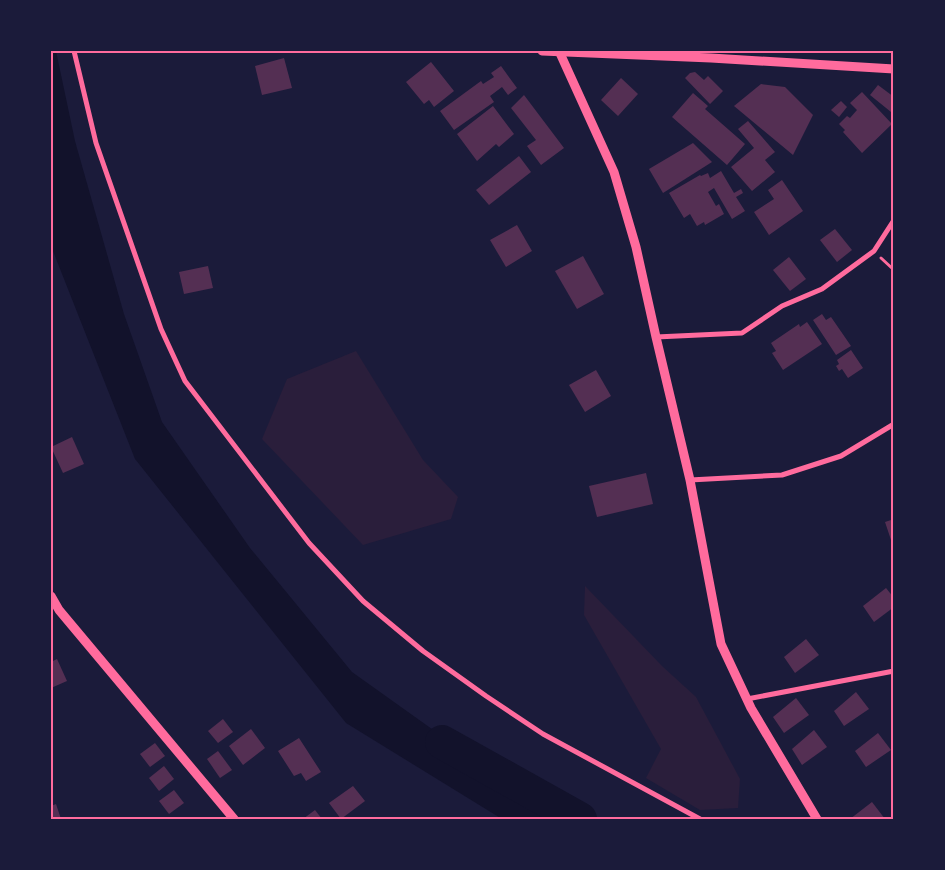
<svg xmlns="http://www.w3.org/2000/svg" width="945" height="870" font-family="Montserrat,sans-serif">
  <rect width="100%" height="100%" fill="#1b1b3a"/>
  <g fill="#2a1e3b">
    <path d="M356,351l67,109 35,37 -7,22 -88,26 -101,-106 25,-60z"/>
    <path d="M585,586l77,80 34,31 44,82 -2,29 -38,2 -54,-32 15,-29 -77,-134z"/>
  </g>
  <path fill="#12122b" d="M51,51h5l19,90 49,173 38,108 88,126 102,124 157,112 71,35h-78l-156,-96 -211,-264 -84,-213z"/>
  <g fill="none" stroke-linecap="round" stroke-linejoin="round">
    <path stroke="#12122b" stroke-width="34" d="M442,742l138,77"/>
  </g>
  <g fill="#542f53">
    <path d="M284,58l8,30 -30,7 -7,-29z"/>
    <path d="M431,62l23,29 -20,16 -5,-7 -5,4 -18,-22z"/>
    <path d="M501,66l16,22 -9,7 -6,-8 -12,9 4,6 -40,28 -14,-19 41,-30 2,3 11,-7 -3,-4z"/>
    <path d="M695,72l9,8 4,-4 15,15 -13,13 -25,-26 5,-5z"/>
    <path d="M621,78l17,16 -20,22 -17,-16z"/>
    <path d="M761,84l24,3 28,28 -20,40 -59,-49z"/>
    <path d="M878,85l16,12v11l-3,4 -21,-17z"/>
    <path d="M862,92l30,32 -30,29 -19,-21 2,-2 -6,-6 8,-8 3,2 7,-8 -7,-7z"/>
    <path d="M693,93l15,13 -3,3 40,35 -18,21 -55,-48z"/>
    <path d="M524,95l40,53 -23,17 -14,-19 9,-6 -25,-32z"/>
    <path d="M841,101l6,6 -8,10 -8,-7z"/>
    <path d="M493,106l21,28 -15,13 -3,-3 -19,17 -20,-27z"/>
    <path d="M748,121l27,31 -10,8 10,12 -23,19 -21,-24 23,-19 -16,-19z"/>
    <path d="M693,143l19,19 -49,31 -14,-24z"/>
    <path d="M519,156l12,16 -42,33 -13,-15z"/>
    <path d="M721,171l13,22 7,-4 2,4 -7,4 9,14 -13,8 -18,-31 -6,4 8,14 3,-2 5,10 -19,11 -1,-3 -7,4 -7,-12 -6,4 -15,-25 31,-18 1,1 7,-3 2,5z"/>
    <path d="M782,180l21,31 -34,24 -15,-23 20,-13 -6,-9z"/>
    <path d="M517,225l15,26 -26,16 -16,-27z"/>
    <path d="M835,229l17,21 -15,12 -17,-22z"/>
    <path d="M583,256l21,38 -27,15 -22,-38z"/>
    <path d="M789,257l17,22 -16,12 -17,-21z"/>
    <path d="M208,266l5,22 -29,6 -5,-22z"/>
    <path d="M822,314l4,6 5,-3 20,29 -15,9 -23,-35z"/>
    <path d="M807,322l15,22 -39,26 -11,-17 4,-2 -5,-8 28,-19 1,3z"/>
    <path d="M851,350l12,18 -15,10 -6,-9 -3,2 -3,-5 3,-2 -2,-4z"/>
    <path d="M596,370l15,26 -26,16 -16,-27z"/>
    <path d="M72,437l12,27 -21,9 -12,-26z"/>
    <path d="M646,473l7,31 -56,13 -8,-31z"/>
    <path d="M894,519v27h-1l-8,-24z"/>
    <path d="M886,588l8,10v9l-20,15 -11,-16z"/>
    <path d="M806,639l13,16 -24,18 -11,-16z"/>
    <path d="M57,659l10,22 -16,7v-26z"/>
    <path d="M856,692l13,17 -25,17 -10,-15z"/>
    <path d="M796,698l13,17 -25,18 -11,-16z"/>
    <path d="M223,719l10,13 -15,11 -10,-12z"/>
    <path d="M251,729l14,19 -22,17 -14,-19z"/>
    <path d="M814,730l13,17 -25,18 -10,-16z"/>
    <path d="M878,733l13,17 -25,17 -11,-16z"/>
    <path d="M299,738l22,34 -15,9 -5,-8 -7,3 -16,-25z"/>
    <path d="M155,743l10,13 -15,11 -10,-13z"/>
    <path d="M218,751l14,19 -12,8 -13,-19z"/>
    <path d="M164,766l10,13 -15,12 -10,-13z"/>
    <path d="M353,786l12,15 -24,18 -12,-16z"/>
    <path d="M174,790l10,13 -15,11 -10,-13z"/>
    <path d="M872,802l13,17h-35z"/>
    <path d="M56,804l5,15h-10v-13z"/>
    <path d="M315,810l7,9h-19z"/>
  </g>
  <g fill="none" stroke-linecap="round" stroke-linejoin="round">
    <path stroke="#ff6b9d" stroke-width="3" d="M881,258l13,12"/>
    <g stroke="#ff6b9d" stroke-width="5">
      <path d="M74,51l22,92 65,186 24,52 124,162 54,58 60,50 63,45 57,38 157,85"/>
      <path d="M656,337l86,-4 40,-27 40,-17 52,-38 20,-31"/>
      <path d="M690,480l92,-5 59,-19 53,-32"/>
      <path d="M747,699l147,-28"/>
    </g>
    <g stroke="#ff6b9d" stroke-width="9">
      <path d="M542,51l169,7 183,11"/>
      <path d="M559,51l55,121 22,75 20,90 34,143 31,164 30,64 66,111"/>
      <path d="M51,596l8,14 175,209"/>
    </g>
  </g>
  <rect width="945" height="870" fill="none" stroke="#1b1b3a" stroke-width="105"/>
  <rect x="52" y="52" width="840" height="766" fill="none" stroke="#ff6b9d" stroke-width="2"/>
</svg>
